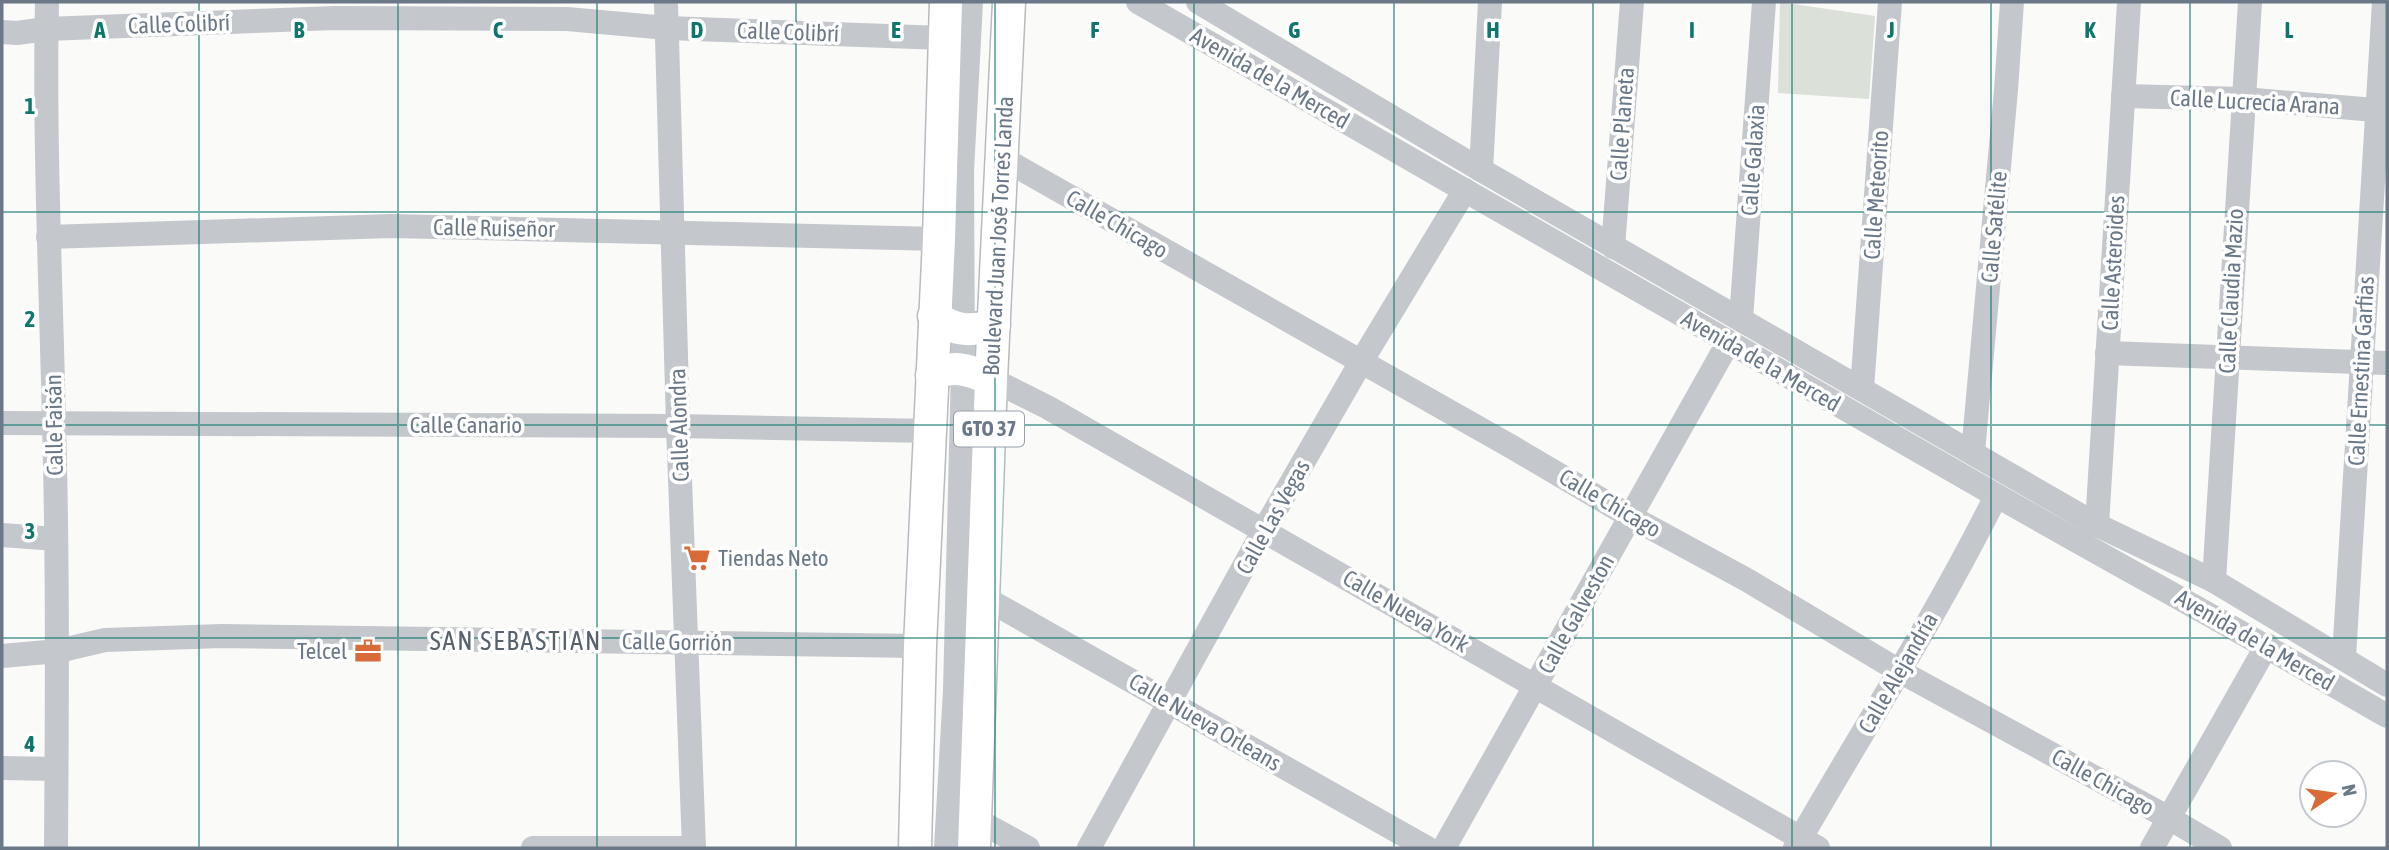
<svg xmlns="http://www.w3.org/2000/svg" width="2389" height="850" font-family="'Asap Condensed',sans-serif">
  <rect width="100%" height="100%" fill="#fafaf8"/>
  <path fill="#dbe0d9" d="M1780,2l95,14 -6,83 -91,-6z"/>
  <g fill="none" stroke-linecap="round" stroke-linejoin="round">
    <defs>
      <g id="major">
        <path d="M934,316c20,15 36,16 60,9"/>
        <path d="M932,375c24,-11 36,-5 59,4"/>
        <path d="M915,848l5,-202 19,-407 7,-237"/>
        <path d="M974,848l17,-469 18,-377"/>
      </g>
    </defs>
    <use href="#major" stroke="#b7bbbf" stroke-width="35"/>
    <g stroke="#c4c7cb" stroke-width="24">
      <path d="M47,2c-3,141 4,282 7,423 4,141 3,282 2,423"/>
      <path d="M666,2l12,424 16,422"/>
      <path d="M1138,2c274,157 546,316 821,472 142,82 286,159 428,242"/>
      <path d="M1198,2l283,168 616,355 117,56 173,104"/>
      <path d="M2,32l15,1 29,-4 289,-11 232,1 100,9 277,10"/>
      <path d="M2123,96l120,3 144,12"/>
      <path d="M1000,157l512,290 119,70 116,63 154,92 268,146 51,30"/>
      <path d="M1481,170l9,-168"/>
      <path d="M48,237l343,-11 548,13"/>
      <path d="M1613,247l19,-245"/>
      <path d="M1741,319l23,-317"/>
      <path d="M2107,353l280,10"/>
      <path d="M991,379l56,28 771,441"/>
      <path d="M1862,389l28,-387"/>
      <path d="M2,423l676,3 251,5"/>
      <path d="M1973,452l33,-362 6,-88"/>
      <path d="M2097,525l32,-523"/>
      <path d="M2,535l54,4"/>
      <path d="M2214,581l36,-579"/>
      <path d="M983,597l444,251"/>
      <path d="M2,656l56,-5 47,-11 117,-4 698,10"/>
      <path d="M2344,657l40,-655"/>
      <path d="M2,768l54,1"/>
      <path d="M975,819l53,29"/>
      <path d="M533,848h161"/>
      <path d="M946,848l9,-158 8,-321 -1,-198 9,-169"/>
      <path d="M1089,848l175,-318 97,-168 104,-172"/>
      <path d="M1444,848l284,-505"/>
      <path d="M1795,848c67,-117 141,-231 201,-352"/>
      <path d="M2152,848l115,-203"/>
    </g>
    <use href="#major" stroke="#fff" stroke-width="32"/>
  </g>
  <path fill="none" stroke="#0f766e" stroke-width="2" stroke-opacity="0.55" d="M199,2v846M398,2v846M597,2v846M796,2v846M995,2v846M1194,2v846M1394,2v846M1593,2v846M1792,2v846M1991,2v846M2190,2v846M2,212h2385M2,425h2385M2,638h2385"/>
  <defs>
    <symbol id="supermarket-bare" viewBox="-9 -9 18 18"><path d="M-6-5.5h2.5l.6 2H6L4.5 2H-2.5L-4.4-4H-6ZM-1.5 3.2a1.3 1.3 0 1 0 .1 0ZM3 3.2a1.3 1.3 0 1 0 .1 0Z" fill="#d96b38" stroke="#fff" stroke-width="2.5" paint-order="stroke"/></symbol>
    <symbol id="office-bare" viewBox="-9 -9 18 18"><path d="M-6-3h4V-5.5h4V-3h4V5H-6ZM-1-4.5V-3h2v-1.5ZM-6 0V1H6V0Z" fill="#d96b38" stroke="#fff" stroke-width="2.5" paint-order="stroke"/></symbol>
  </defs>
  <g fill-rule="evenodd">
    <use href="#supermarket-bare" x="678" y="539" width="38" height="38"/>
    <use href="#office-bare" x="349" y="632" width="38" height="38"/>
  </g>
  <g text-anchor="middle" stroke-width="7" stroke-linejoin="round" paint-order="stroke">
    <rect fill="#fff" stroke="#97a0ab" stroke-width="2" x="954" y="411.5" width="70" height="35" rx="5"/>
    <g font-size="21" font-weight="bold" fill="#6b7887">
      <text x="989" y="436">GTO 37</text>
    </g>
    <g font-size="23" fill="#6b7887" stroke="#fff">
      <text transform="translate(179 24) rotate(-2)" y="8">Calle Colibrí</text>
      <text transform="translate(788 32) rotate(2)" y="8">Calle Colibrí</text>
      <text transform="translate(1270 78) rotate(30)" y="8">Avenida de la Merced</text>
      <text transform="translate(2255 102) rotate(3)" y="8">Calle Lucrecia Arana</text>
      <text transform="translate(1622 124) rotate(-86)" y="8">Calle Planeta</text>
      <text transform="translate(1753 160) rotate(-86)" y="8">Calle Galaxia</text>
      <text transform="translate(1876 195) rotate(-86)" y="8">Calle Meteorito</text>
      <text transform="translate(1117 224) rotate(30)" y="8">Calle Chicago</text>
      <text transform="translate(1994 227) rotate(-85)" y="8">Calle Satélite</text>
      <text transform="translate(494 228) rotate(1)" y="8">Calle Ruiseñor</text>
      <text transform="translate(998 236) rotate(-87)" y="8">Boulevard Juan José Torres Landa</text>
      <text transform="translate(2113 263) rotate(-87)" y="8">Calle Asteroides</text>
      <text transform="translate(2231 291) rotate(-87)" y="8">Calle Claudia Mazio</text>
      <text transform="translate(1761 361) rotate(30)" y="8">Avenida de la Merced</text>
      <text transform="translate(2361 371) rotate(-87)" y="8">Calle Ernestina Garfias</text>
      <text transform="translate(54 425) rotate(-91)" y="8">Calle Faisán</text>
      <text x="466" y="433">Calle Canario</text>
      <text transform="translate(679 425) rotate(-92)" y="8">Calle Alondra</text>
      <text transform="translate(1610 503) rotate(30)" y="8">Calle Chicago</text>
      <text transform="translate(1273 517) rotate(-61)" y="8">Calle Las Vegas</text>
      <text transform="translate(1406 611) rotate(30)" y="8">Calle Nueva York</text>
      <text transform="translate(1576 614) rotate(-61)" y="8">Calle Galveston</text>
      <text transform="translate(2255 640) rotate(30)" y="8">Avenida de la Merced</text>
      <text transform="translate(677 642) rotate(1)" y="8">Calle Gorrión</text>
      <text transform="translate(1898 673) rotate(-60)" y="8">Calle Alejandría</text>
      <text transform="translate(1205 722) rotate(30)" y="8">Calle Nueva Orleans</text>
      <text transform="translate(2103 782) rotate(29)" y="8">Calle Chicago</text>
    </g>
    <g font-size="23" fill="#6b7887" stroke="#fff" text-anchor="start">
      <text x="718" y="566">Tiendas Neto</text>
      <text x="347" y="659" text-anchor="end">Telcel</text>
    </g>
    <g font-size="26" letter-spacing="2" fill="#58626d" stroke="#fff">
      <text x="516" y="650">SAN SEBASTIAN</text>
    </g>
  </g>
  <g font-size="23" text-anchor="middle" font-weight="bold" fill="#0f766e" stroke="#fff" stroke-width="7" stroke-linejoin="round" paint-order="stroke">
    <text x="100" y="38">A</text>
    <text x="299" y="38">B</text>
    <text x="498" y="38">C</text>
    <text x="697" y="38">D</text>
    <text x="896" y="38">E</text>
    <text x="1095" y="38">F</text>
    <text x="1294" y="38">G</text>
    <text x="1493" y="38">H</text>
    <text x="1692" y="38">I</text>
    <text x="1891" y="38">J</text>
    <text x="2090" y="38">K</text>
    <text x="2289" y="38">L</text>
    <text x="30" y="114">1</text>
    <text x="30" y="327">2</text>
    <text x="30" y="539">3</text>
    <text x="30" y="752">4</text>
  </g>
  <rect width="2389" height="850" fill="none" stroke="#6b7887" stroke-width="7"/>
  <g transform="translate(2333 794) rotate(77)"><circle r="33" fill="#ffffff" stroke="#c4c9cf" stroke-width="2"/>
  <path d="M0-5L12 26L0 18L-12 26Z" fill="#d96b38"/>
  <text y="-10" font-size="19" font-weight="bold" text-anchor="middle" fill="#6b7887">N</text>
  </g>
</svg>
